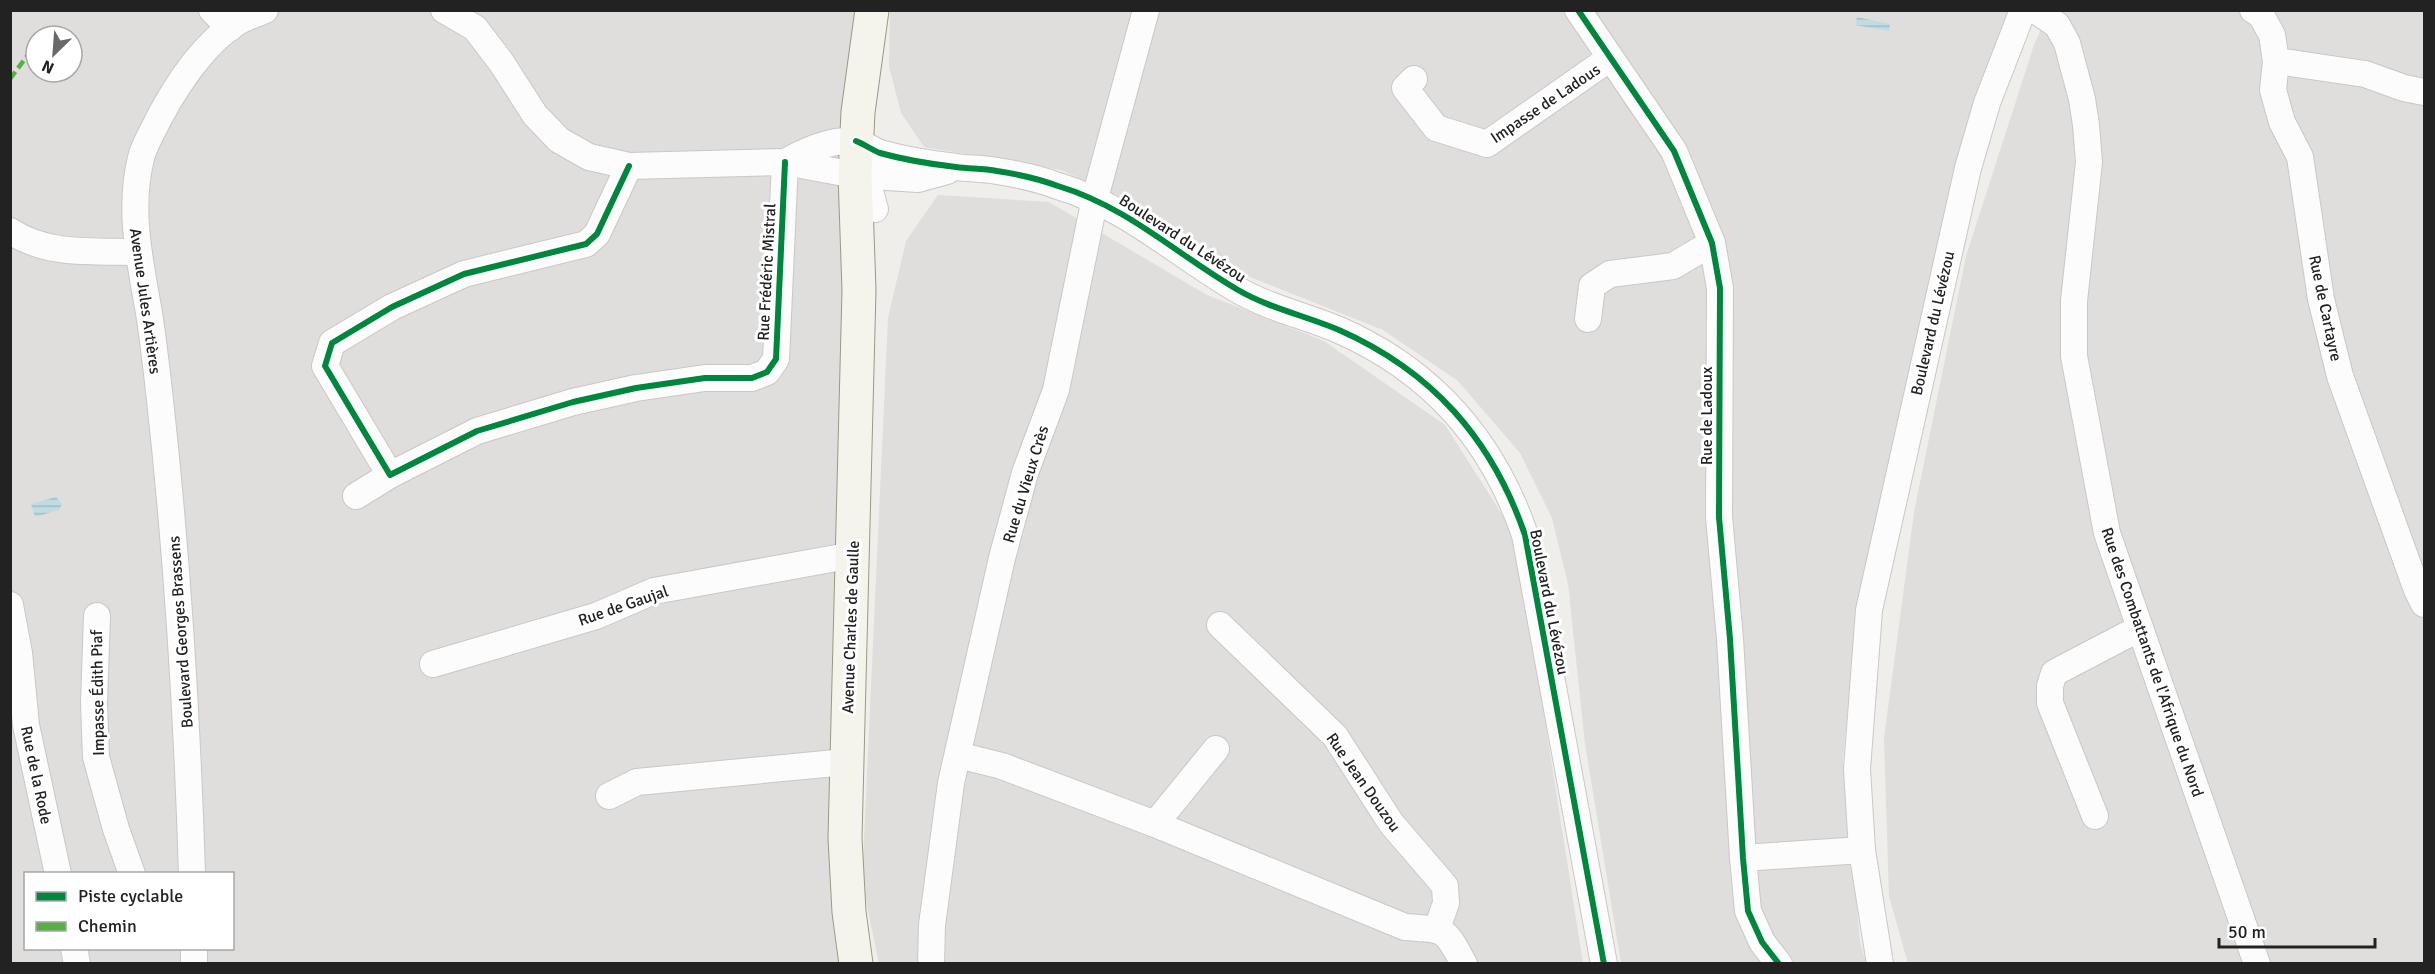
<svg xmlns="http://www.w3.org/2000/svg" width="2435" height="974" font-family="Signika,sans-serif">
  <defs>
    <pattern id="water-rules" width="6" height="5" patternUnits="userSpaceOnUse" patternTransform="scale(1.5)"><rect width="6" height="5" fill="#bfdbe3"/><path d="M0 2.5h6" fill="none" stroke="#a4bcc2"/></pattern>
  </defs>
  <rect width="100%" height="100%" fill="#f0eeeb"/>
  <g fill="#dfdedc" fill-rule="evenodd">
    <path d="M10,11h848l-15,952h-832zM36,36h36v36h-36zM26,874h206v74h-206z"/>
    <path d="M890,11h1127l-161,615 -13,134 17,182 6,21h-245l-36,-219 -17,-160 -16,-66 -32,-65 -62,-72 -75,-51 -133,-53 -101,-67 -88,-40 -137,-23 -23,-34 -12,-47z"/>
    <path d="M2049,11h375v952l-516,1 -19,-68 -5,-158 30,-226 52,-256 68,-211z"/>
    <path d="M938,195l111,7 158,93 117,46 121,84 71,111 67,427 -704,1 -17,-82 26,-564 18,-77z"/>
  </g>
  <g fill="url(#water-rules)">
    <path d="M1857,17l33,7 -1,7 -34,-6z"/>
    <path d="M56,497l6,7 -3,6 -24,7 -4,-13z"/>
  </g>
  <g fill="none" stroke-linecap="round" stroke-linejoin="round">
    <defs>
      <g id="minor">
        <path d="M212,10l18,18"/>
        <path d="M444,10l31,18 26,34 34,53 24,25 30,17 40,9 156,-4 70,13 63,4 29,-8"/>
        <path d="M1578,10l96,141 38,92 8,45 -1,229 11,122 13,219 5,53 14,31 17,22"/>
        <path d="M2035,10l22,15 10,18 15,56 4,26 3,37 -15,139v55l33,177 150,431"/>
        <path d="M2253,10l8,5 11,20 4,26 -3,29 9,32 18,35 21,142 19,77 77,214 7,14"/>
        <path d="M2276,61l89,13 39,14 20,4"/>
        <path d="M1414,79l-9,9 31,40 51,16 123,-86"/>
        <path d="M856,141c8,3 16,9 24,12 25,7 50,11 76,14 13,2 27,1 41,4 20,3 42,8 61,15 70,21 118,68 180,104 31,18 68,26 101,40 93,41 153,109 186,205l79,429"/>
        <path d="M785,162c22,-12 46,-23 71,-21l19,68"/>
        <path d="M629,166l-32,68 -11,10 -122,30 -72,33 -60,36 -7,23 65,109 87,-44 96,-29 63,-14 69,-10h47l15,-6 9,-13 9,-197"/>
        <path d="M10,231c38,25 84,20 127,21"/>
        <path d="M1588,319l4,-33 18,-12 63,-8 39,-23"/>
        <path d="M356,496l34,-21"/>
        <path d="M10,605l9,48 7,72 32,149"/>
        <path d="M97,616l-3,87 2,54 20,72 16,45"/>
        <path d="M1220,625l115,111 56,87 54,63 1,17 -9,26"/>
        <path d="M433,664l163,-48 58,-25 199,-36"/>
        <path d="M958,755l44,11 153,58 250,103c40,3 39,-1 59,37"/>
        <path d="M609,796l28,-14 209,-20"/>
        <path d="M2095,816l-45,-113v-17l4,-13 86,-45"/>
        <path d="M1155,824l61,-75"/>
        <path d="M1743,858l119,-8"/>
        <path d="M192,874c-5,-162 -15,-323 -33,-483 -3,-26 -6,-53 -10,-78 -9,-52 -21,-103 -8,-155 2,-9 7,-18 11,-26 19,-39 49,-87 87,-111 8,-4 17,-7 26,-11"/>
        <path d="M74,948l3,16"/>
        <path d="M194,948v16"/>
        <path d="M931,964l1,-39 19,-142 51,-225 23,-85 31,-83 39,-192 51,-188"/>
        <path d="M1880,964l-18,-114 -5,-81 12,-159 99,-442 19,-65 36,-93"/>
      </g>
      <path id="secondary" d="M856,964l-7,-52 -4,-74 14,-548 -4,-115 3,-63 14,-102"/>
    </defs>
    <use href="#minor" stroke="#c9c8c7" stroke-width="28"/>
    <use href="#secondary" stroke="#999a82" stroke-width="35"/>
    <use href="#minor" stroke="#fdfcfc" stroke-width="26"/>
    <use href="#secondary" stroke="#f4f4ed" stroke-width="33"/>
    <g stroke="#55b145" stroke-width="4.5" stroke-dasharray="9 4.5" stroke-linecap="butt">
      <path d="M42,36l1,-2"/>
      <path d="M10,79l26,-35"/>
    </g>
    <defs>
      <g id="cycleway">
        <path d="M1578,10l96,141 38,92 8,45 -1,229 11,122 13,219 5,53 14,31 17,22"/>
        <path d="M856,141c8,3 16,9 24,12 25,7 50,11 76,14 13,2 27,1 41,4 20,3 42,8 61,15 70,21 118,68 180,104 31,18 68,26 101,40 93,41 153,109 186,205l79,429"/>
        <path d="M629,166l-32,68 -11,10 -122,30 -72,33 -60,36 -7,23 65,109 87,-44 96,-29 63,-14 69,-10h47l15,-6 9,-13 9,-197"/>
      </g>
    </defs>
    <use href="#cycleway" stroke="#fff" stroke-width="10"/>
    <use href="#cycleway" stroke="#00873e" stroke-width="6"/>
  </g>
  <g text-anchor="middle" stroke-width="6" stroke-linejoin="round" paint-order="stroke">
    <g font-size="16" fill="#222" stroke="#fff">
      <text transform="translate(1545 103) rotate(-34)" y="6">Impasse de Ladous</text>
      <text transform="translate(1183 238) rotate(33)" y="6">Boulevard du Lévézou</text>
      <text transform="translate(766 272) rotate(-87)" y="6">Rue Frédéric Mistral</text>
      <text transform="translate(146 301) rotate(82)" y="6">Avenue Jules Artières</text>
      <text transform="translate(2326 308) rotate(78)" y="6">Rue de Cartayre</text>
      <text transform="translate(1932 323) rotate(-77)" y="6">Boulevard du Lévézou</text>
      <text transform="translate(1706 416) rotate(-90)" y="6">Rue de Ladoux</text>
      <text transform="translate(1025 484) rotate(-73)" y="6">Rue du Vieux Crès</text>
      <text transform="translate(1550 602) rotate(79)" y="6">Boulevard du Lévézou</text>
      <text transform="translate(623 605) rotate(-19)" y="6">Rue de Gaujal</text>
      <text transform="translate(850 627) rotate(-88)" y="6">Avenue Charles de Gaulle</text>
      <text transform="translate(180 632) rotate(-94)" y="6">Boulevard Georges Brassens</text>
      <text transform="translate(2153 662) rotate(71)" y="6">Rue des Combattants de l'Afrique du Nord</text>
      <text transform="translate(97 693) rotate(-91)" y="6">Impasse Édith Piaf</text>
      <text transform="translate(37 775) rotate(78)" y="6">Rue de la Rode</text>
      <text transform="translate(1364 782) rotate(55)" y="6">Rue Jean Douzou</text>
    </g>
  </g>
  <rect width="2435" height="974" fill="none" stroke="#222222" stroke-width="24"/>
  <rect x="24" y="872" width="210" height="78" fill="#ffffff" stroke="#a7a7a7" stroke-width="1.5"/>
  <rect x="36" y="892" width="30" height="9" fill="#00873e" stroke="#a7a7a7" stroke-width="1.5"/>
  <text x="78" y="902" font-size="18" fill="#222222">Piste cyclable</text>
  <rect x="36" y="922" width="30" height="9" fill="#55b145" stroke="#a7a7a7" stroke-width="1.5"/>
  <text x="78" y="932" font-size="18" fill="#222222">Chemin</text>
  <g transform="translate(54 54) rotate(205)"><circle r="28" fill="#ffffff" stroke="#a7a7a7" stroke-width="1.5"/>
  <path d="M0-4.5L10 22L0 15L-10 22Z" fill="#6a6968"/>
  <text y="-9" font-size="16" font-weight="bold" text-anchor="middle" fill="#222222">N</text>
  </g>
  <path d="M2219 938v9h156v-9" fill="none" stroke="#222222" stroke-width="3"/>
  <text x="2228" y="938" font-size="18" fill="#222222" stroke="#ffffff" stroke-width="4.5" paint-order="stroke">50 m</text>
</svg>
